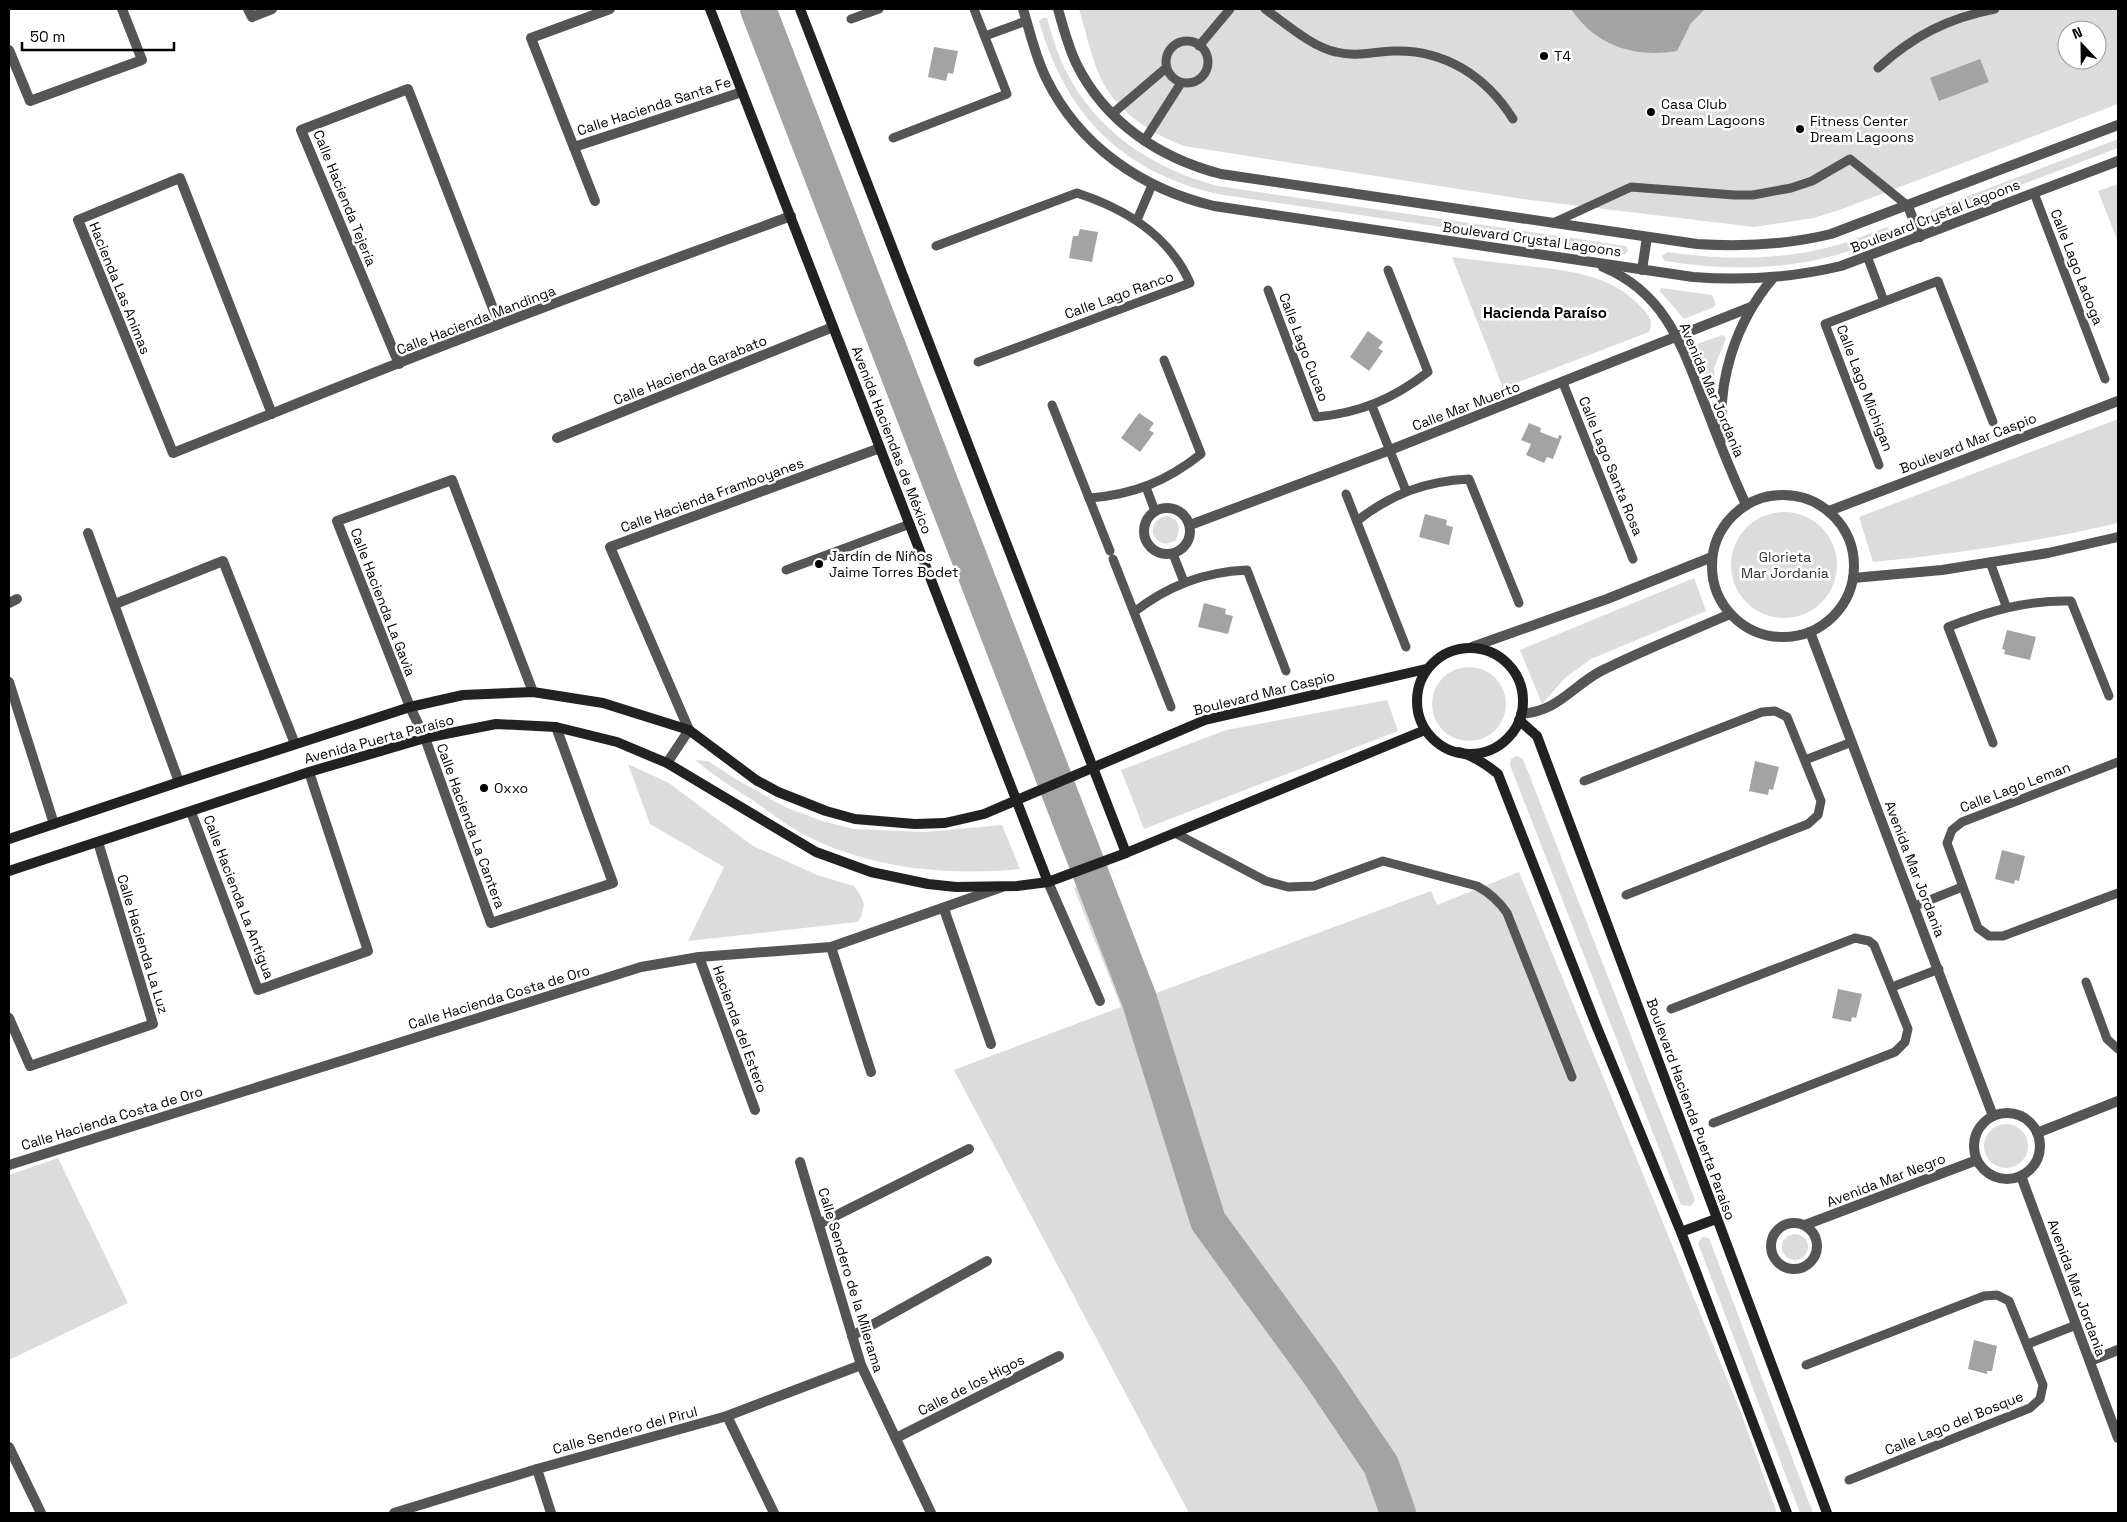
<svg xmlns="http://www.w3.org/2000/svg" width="2127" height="1522" font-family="'Space Grotesk',sans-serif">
  <rect width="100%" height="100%" fill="#fff"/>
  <g fill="#dcdcdc" fill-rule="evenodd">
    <path d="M1079,9h1039v95l-276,105 -28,9 -60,9 -224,-27 -346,-54c-36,-14 -71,-37 -86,-74 -8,-20 -13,-43 -19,-63zM2067,30h30v30h-30z"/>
    <path d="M1043,18h4c5,17 10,35 18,51 30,62 88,100 153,117l408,60 2,5 -3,3 -408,-60c-96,-23 -151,-79 -178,-173z"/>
    <path d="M2118,139v9l-184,70 -4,-2 1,-6z"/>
    <path d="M2118,184v58l-20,-51z"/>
    <path d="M1887,227l3,3v5c-18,7 -36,15 -54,20 -56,16 -114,15 -171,6l-3,-5 5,-4c55,8 111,9 166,-6 18,-4 36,-13 54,-19z"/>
    <path d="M1452,257c25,3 50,6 76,9 41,5 82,8 112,40 8,8 14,14 9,26l-146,56z"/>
    <path d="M1661,288l51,7 4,9 -2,3 -30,12 -24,-28z"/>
    <path d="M1723,335l3,3 -12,30 1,26 -2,2 -22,-50z"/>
    <path d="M2118,419v104c-81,19 -163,31 -245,39l-14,-45z"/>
    <circle cx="1784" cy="565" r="53"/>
    <path d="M1167,516c15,4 14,16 7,27v-2c-9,5 -16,2 -21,-7 -1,-10 4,-17 14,-18z"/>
    <path d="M1694,578l12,33 -115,48 -26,19 -23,26 -22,-54z"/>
    <circle cx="1469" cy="704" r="37"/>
    <path d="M1387,700l11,31 -254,98 -23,-59 105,-40z"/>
    <path d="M1517,756l6,3 172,441 -4,6 -10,-1 -171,-440 1,-6z"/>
    <path d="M695,760l13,1 26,17 51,29 37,14 32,8 71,3 77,-7 18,44c-73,7 -152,0 -219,-36 -16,-9 -32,-21 -47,-32 -21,-13 -41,-26 -59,-41z"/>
    <path d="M628,764l41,19 84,63 64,29 37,11 8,12 2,7 -3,12 -4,5 -169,19 36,-74 -74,-43z"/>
    <path d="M1158,855l-50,20 48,118 275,-102 6,14 82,-33 222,541 36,100h-588l-235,-443 167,-63 -47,-119z"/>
    <circle cx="2006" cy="1146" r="22"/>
    <path d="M58,1158l70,145 -119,57v-185z"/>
    <circle cx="1795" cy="1247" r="13"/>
    <path d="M1702,1237l7,1 104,275h-13l-102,-270z"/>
  </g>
  <g fill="#a3a3a3">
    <path d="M1571,9h134l-14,14 -14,28c-43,7 -81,-5 -106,-42z"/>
    <path d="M934,47l24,4 -5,23 -5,-1 -2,8 -18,-4z"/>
    <path d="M1980,59l9,23 -50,19 -9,-23z"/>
    <path d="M1080,229l18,3 -6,30 -23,-4 4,-22h5z"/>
    <path d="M1368,331l15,11 -5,6 5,3 -14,20 -19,-14z"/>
    <path d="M1139,413l15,10 -5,7 5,3 -14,19 -19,-14z"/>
    <path d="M1529,423l12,5 -1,4 18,7 1,-4 3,1 -9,23 -6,-2 -3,6 -18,-8 5,-11 -10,-4z"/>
    <path d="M1425,514l22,6 -1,5 7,2 -4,18 -30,-8z"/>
    <path d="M1204,603l22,6 -1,5 8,2 -5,18 -30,-7z"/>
    <path d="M2007,630l29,7 -6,23 -26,-6 1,-4 -3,-1z"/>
    <path d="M1755,761l24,6 -6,23 -4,-1 -1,6 -19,-4z"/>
    <path d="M2002,850l23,6 -6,25 -4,-1 -1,4 -19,-5z"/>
    <path d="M1838,989l24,5 -6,24 -4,-1 -1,5 -19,-4z"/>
    <path d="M1974,1340l23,6 -5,25h-5v3l-19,-5z"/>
  </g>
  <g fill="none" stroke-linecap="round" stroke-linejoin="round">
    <path stroke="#a3a3a3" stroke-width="36" d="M758,9l381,990 69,222 113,155 60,89 17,48"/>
    <g stroke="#555" stroke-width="9">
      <path d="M1265,9c20,14 47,38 71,43 19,5 37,0 57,-1 51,-2 93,25 120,68"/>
      <path d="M851,19l28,-10"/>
      <path d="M985,36l41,-15"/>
      <circle cx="1187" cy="62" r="21"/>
      <path d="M1199,46l31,-37"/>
      <path d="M1878,68c35,-32 70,-50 117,-59"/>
      <path d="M1112,114l54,-46"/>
      <path d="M893,138l114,-44 -33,-85"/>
      <path d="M1144,141l37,-58"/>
      <path d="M2034,193l71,186"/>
      <path d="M1137,220l15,-35"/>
      <path d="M1553,223l78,-36 103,8h19l38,-7 21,-7 38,-22 58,47"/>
      <path d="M936,246l141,-53c49,16 92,42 113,90l-212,79"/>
      <path d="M1867,256l17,45"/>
      <path d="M1268,290l48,127c44,-4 77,-18 112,-45l-40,-102"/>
      <path d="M1563,383l70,176"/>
      <path d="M1052,405l37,93c44,-3 78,-17 112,-44l-37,-94"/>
      <path d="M1372,406l34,85"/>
      <path d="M1879,465l-54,-141 113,-43 55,141"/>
      <path d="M1146,487l9,24"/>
      <path d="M1346,494l60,153"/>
      <path d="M1089,498l21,53"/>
      <path d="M1357,521c34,-27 69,-40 112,-42l50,124"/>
      <path d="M1173,554l11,28"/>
      <path d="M1113,559l58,148"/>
      <path d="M1990,562l16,44"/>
      <path d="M786,570l124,-46"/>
      <path d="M1134,612c34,-26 69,-40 113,-42l39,101"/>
      <path d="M1993,743l-45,-116c41,-16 79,-27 123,-26l38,95"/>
      <path d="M1805,760l47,-18"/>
      <path d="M2118,762l-156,60 -10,8 -5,13 31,85 11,8h14l115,-43"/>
      <path d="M1584,781l178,-69 13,-1 12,6 34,84 -3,14 -10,9 -182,71"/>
      <path d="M1175,833l91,48 22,6 26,-1 69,-25 94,25c13,7 22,15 30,27l65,164"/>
      <path d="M1915,906l47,-19"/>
      <path d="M2086,982l21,57 11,10"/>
      <path d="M1892,987l47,-18"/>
      <path d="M1671,1009l184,-71 14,3 5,4 34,84 -3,13 -10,10 -182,71"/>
      <path d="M2028,1344l48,-19"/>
      <path d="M1806,1365l178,-69 13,-1 12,6 34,84 -3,14 -10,9 -181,72"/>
    </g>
    <g stroke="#555" stroke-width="10">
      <path d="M248,9l4,8 20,-8"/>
      <path d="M1023,9c7,23 12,47 23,69 33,68 96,111 168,128l479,71c51,4 98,1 148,-11l277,-105"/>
      <path d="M1058,9c5,18 10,37 18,54 29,59 83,95 145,111l476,70c46,3 89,1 134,-10l287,-109"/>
      <path d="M9,50l21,51 112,-41 -20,-51"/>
      <path d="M574,147l168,-55"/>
      <path d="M595,201l-64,-163 79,-29"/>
      <path d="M1908,206l12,31"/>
      <path d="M1603,267c65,27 80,83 104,143 12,32 25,64 39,95"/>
      <path d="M1642,270l5,-33"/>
      <path d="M399,364l-98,-234 107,-41 91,235"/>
      <path d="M272,414l-92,-236 -102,42 95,233c109,-43 217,-88 327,-129 96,-37 194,-72 291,-108"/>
      <path d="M557,438l276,-111"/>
      <path d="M1722,439c-5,-58 13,-116 51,-161"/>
      <circle cx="1783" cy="566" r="71"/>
      <circle cx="1167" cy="531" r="23"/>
      <path d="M1829,511l289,-110"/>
      <path d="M1190,525l200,-75 361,-143"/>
      <path d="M88,533l91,249"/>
      <path d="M1853,578l89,-8 106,-17 70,-16"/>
      <path d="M9,603l8,-4"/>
      <path d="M115,604l108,-43 72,183"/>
      <path d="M1810,632l183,484"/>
      <path d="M1472,647l135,-48 105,-42"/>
      <path d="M9,682l45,142"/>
      <path d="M533,692l-81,-212 -115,41 73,186 15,31 66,185 122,-40 -57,-156"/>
      <path d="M1521,714c38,-3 50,-27 80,-43 42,-21 86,-38 129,-57"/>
      <path d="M667,763l22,-33 -79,-183 270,-99"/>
      <path d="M191,812l67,178 110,-39 -59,-179"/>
      <path d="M1048,882l52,119"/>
      <path d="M944,909l47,135"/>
      <path d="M831,947l40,125"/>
      <path d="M699,957l56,153"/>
      <path d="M9,1018l21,48 123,-42 -55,-182"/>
      <circle cx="2007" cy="1146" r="33"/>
      <path d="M2037,1133l81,-32"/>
      <path d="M800,1162l61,203 70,148"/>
      <path d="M9,1165l632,-198 58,-10 132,-10 171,-60"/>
      <path d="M2021,1176l97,262"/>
      <circle cx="1794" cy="1246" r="23"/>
      <path d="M819,1224l150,-75"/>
      <path d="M1805,1225l172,-65"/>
      <path d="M852,1336l135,-75"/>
      <path d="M2090,1361l28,-11"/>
      <path d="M727,1416l47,97"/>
      <path d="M896,1438l163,-82"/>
      <path d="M9,1447l32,66"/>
      <path d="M537,1469l14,44"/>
      <path d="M394,1513l143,-44 190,-53 134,-51"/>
    </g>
    <g stroke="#222" stroke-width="10">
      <path d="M710,9l338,873"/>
      <path d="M800,9l326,844"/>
      <circle cx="1470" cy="701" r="53"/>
      <path d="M1519,720l18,16 290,777"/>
      <path d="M1459,752c15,4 27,12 39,22l98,251 85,207 106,281"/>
      <path d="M9,839l170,-57 231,-75 53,-12 70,-3 70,11 86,27 67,50 22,12 48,19 29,8 60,5 30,-1 39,-9 221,-94 221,-51"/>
      <path d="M9,871l300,-99 116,-34 71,-14 60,3 61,15 50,21 149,89 55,20 57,12 28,3 61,-1 31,-4 78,-29 299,-123"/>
      <path d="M1681,1232l35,-13"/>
    </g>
  </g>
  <g fill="#000" stroke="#fff" stroke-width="2">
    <circle cx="1544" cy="56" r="5"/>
    <circle cx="1651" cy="112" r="5"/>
    <circle cx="1800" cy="129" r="5"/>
    <circle cx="819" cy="564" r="5"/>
    <circle cx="484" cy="788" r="5"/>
  </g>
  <g text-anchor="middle" stroke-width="5" stroke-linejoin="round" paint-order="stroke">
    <g font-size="14" fill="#000" stroke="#fff" text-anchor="start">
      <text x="1554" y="61">T4</text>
      <text x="1661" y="109">Casa Club<tspan x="1661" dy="16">Dream Lagoons</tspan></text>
      <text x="1810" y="126">Fitness Center<tspan x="1810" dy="16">Dream Lagoons</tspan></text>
      <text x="829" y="561">Jardín de Niños<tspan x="829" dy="16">Jaime Torres Bodet</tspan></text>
      <text x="494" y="793">Oxxo</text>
    </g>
    <g font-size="14" fill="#000" stroke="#fff">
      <text transform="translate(654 106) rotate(-18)" y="5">Calle Hacienda Santa Fe</text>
      <text transform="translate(345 198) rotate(68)" y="5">Calle Hacienda Tejería</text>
      <text transform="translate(1935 216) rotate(-21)" y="5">Boulevard Crystal Lagoons</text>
      <text transform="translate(1532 239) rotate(8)" y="5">Boulevard Crystal Lagoons</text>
      <text transform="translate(2077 267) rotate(69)" y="5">Calle Lago Ladoga</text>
      <text transform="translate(120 288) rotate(68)" y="5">Hacienda Las Animas</text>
      <text transform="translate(1119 295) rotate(-20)" y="5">Calle Lago Ranco</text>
      <text transform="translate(476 320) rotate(-21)" y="5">Calle Hacienda Mandinga</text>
      <text transform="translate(1304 347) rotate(69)" y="5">Calle Lago Cucao</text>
      <text transform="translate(690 370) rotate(-22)" y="5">Calle Hacienda Garabato</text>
      <text transform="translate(1865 388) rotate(69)" y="5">Calle Lago Michigan</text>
      <text transform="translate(1712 390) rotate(67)" y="5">Avenida Mar Jordania</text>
      <text transform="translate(1466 406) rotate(-21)" y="5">Calle Mar Muerto</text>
      <text transform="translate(892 440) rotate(69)" y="5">Avenida Haciendas de México</text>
      <text transform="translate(1968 443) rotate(-21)" y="5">Boulevard Mar Caspio</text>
      <text transform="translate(1611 466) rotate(68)" y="5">Calle Lago Santa Rosa</text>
      <text transform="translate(712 495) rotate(-20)" y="5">Calle Hacienda Framboyanes</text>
      <text transform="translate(383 602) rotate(69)" y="5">Calle Hacienda La Gavia</text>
      <text transform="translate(1264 693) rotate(-14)" y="5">Boulevard Mar Caspio</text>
      <text transform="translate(379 739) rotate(-15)" y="5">Avenida Puerta Paraíso</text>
      <text transform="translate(2015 787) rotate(-21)" y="5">Calle Lago Leman</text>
      <text transform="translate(471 826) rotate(70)" y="5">Calle Hacienda La Cantera</text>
      <text transform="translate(1915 869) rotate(69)" y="5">Avenida Mar Jordania</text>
      <text transform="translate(239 897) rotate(69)" y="5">Calle Hacienda La Antigua</text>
      <text transform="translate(143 944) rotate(73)" y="5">Calle Hacienda La Luz</text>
      <text transform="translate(499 997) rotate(-17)" y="5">Calle Hacienda Costa de Oro</text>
      <text transform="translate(740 1029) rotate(70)" y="5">Hacienda del Estero</text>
      <text transform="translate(1691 1109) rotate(70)" y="5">Boulevard Hacienda Puerta Paraíso</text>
      <text transform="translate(112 1118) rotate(-17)" y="5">Calle Hacienda Costa de Oro</text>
      <text transform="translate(1886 1180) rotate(-21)" y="5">Avenida Mar Negro</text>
      <text transform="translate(851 1280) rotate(73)" y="5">Calle Sendero de la Milerama</text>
      <text transform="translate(2077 1288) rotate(70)" y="5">Avenida Mar Jordania</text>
      <text transform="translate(971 1385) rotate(-27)" y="5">Calle de los Higos</text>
      <text transform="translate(1954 1423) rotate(-22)" y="5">Calle Lago del Bosque</text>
      <text transform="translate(625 1430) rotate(-15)" y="5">Calle Sendero del Pirul</text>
    </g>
    <g font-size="14" fill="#333" stroke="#fff">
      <text x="1785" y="562">Glorieta<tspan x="1785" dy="16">Mar Jordania</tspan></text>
    </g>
    <g font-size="15" font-weight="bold" fill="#000" stroke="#fff">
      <text x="1545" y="318">Hacienda Paraíso</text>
    </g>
  </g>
  <rect width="2127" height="1522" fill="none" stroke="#000000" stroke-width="20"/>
  <g transform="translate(2082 45) rotate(338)"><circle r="24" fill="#ffffff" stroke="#999999"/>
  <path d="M0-4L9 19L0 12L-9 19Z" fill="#000000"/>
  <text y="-8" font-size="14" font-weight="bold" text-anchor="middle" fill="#000000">N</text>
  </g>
  <path d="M22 42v8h152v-8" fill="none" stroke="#000000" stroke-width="2.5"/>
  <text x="30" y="42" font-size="15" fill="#000000" stroke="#ffffff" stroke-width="4" paint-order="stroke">50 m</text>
</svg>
